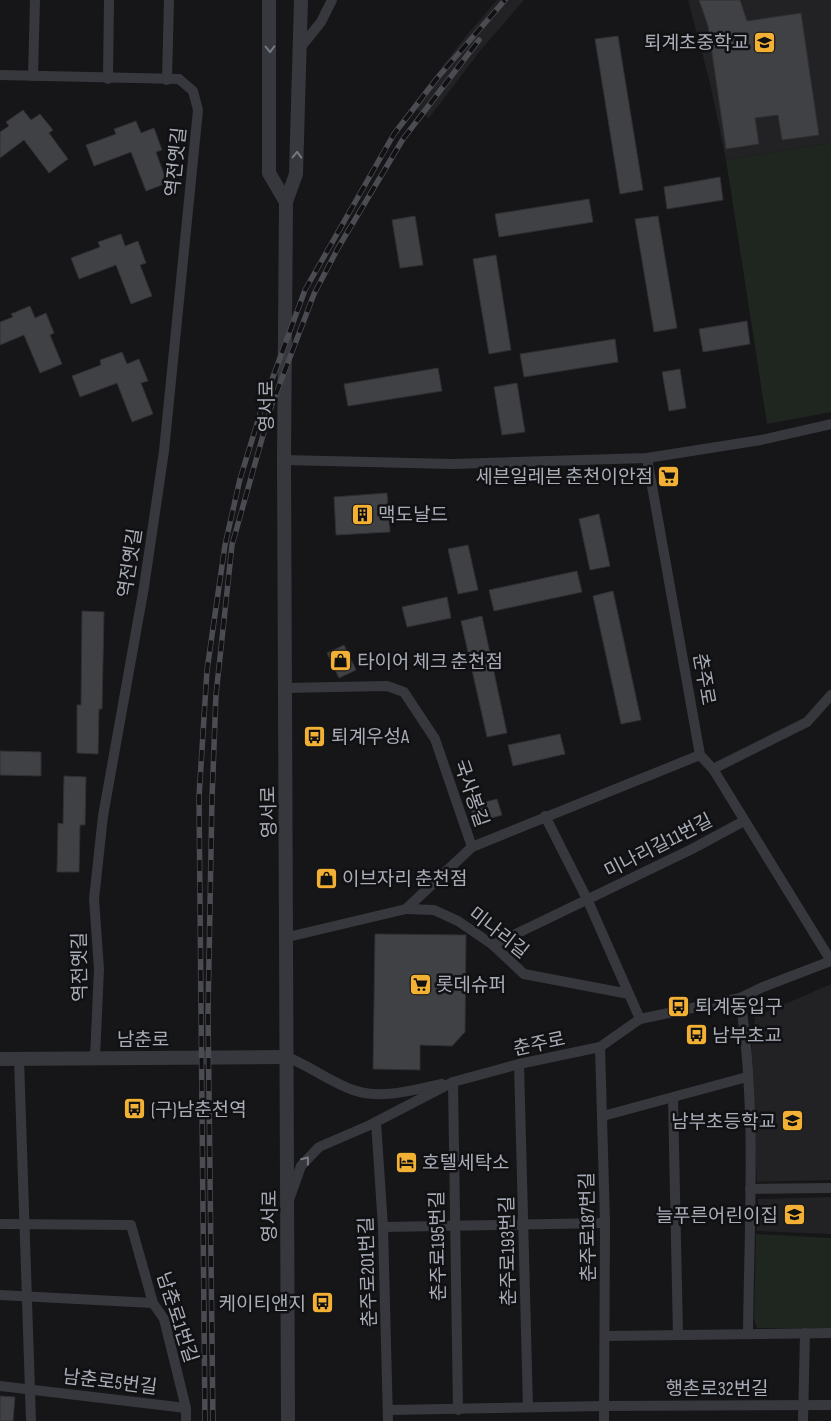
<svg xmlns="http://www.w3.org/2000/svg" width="831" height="1421" font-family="'Sofia Sans Condensed','Noto Sans KR',sans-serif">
  <rect width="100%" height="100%" fill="#161618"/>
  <g fill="#222225">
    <path d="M497,0h27l-44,51 -51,67 -17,-12 53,-69z"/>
    <path d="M688,0h143v143l-105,17 -16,-77z"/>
    <path d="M831,984v196l-74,2 -7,-120 5,-45z"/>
    <path d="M831,1197v37l-74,-3 1,-32z"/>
  </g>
  <g fill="#1e261f">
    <path d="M831,143v269l-64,12 -41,-264z"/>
    <path d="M756,1234l75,4v90h-74l-3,-9z"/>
  </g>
  <g fill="#404145" stroke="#303034">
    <path d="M699,0h41l7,21 54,-8 18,122 -37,5 -4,-25 -23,3 4,26 -33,5 -18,-123z"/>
    <path d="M618,36l25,154 -23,4 -25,-155z"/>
    <path d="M23,110l8,10 9,-6 13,16 -4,3 19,26 -19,14 -25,-33 -24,18v-26l9,-6 -3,-4z"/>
    <path d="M136,121l5,12 13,-5 8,22 -6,2 11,31 -21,8 -15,-39 -37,14 -8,-21 30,-11 -2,-5z"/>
    <path d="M720,177l3,23 -56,9 -3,-22z"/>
    <path d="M589,199l4,23 -94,15 -4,-23z"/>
    <path d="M415,216l8,49 -23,3 -8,-48z"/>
    <path d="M658,216l19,112 -23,4 -19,-113z"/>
    <path d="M121,234l4,12 13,-5 8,22 -6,2 12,31 -21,8 -15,-39 -37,14 -8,-21 29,-11 -2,-5z"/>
    <path d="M496,255l15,95 -22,4 -16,-95z"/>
    <path d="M30,306l5,12 11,-5 8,20 -4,2 12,29 -22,9 -16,-38 -24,10v-23l13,-5 -2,-3z"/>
    <path d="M747,321l3,23 -47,8 -4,-23z"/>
    <path d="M615,339l3,23 -94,15 -4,-23z"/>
    <path d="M122,352l5,12 12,-5 9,22 -7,2 12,31 -21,8 -15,-39 -37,14 -8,-21 29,-11 -1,-5z"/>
    <path d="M438,368l4,23 -94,15 -4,-22z"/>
    <path d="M680,369l6,39 -17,3 -7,-39z"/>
    <path d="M517,383l8,49 -23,3 -8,-48z"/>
    <path d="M387,493l3,39 -54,3 -2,-38z"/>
    <path d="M599,514l11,52 -20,4 -11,-51z"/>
    <path d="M468,545l10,45 -20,4 -10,-45z"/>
    <path d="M577,571l5,21 -88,19 -5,-21z"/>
    <path d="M613,591l28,129 -20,4 -28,-128z"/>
    <path d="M447,597l4,21 -44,9 -5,-20z"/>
    <path d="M82,611l22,1 -2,97h-3l-1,45 -21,-1v-48h4z"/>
    <path d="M482,616l25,117 -20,4 -26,-116z"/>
    <path d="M344,645l12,25 -17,8 -12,-25z"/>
    <path d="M560,734l5,20 -52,12 -5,-21z"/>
    <path d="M0,751l41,1v24l-41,-1z"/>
    <path d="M64,776l22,1 -1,48h-5l-1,47h-22l1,-49 5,1z"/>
    <path d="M497,799l5,16 -21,6 -1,-7 -7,2 -3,-10z"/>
    <path d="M375,934l91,1 -1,97 -13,14 -32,-1v25l-47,-1z"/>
    <path d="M0,1396l15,1 -2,24h-13z"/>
  </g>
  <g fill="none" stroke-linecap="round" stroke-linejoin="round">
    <g stroke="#37383d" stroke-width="10">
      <path d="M300,48l21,-26 11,-22"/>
      <path d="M0,75l179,4 14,12 5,19 -34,341 -20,136 -41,229 -9,83 5,70 -4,89"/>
      <path d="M33,76l2,-76"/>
      <path d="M108,79l1,-79"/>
      <path d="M167,80l2,-80"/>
      <path d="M647,458l53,297 13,14 118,192"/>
      <path d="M284,460l168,4 195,-6 114,-18 70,-16"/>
      <path d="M285,688l102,-2 17,6 31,47 37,108"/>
      <path d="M713,769l94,-47 24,-27"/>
      <path d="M545,816l43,85 52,118"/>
      <path d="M406,909l28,1 24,11 35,24 31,29 105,20"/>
      <path d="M288,937l118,-28 66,-62 228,-92"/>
      <path d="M493,945l199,-96 52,-28"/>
      <path d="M740,998c17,109 9,226 8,336"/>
      <path d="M600,1047l5,176 -1,198"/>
      <path d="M287,1057c23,9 43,25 66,33 29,10 60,0 89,-6"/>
      <path d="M19,1059l12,362"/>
      <path d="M519,1064l9,343"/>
      <path d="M453,1082l5,328"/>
      <path d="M673,1098l5,237"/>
      <path d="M603,1116l144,-39"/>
      <path d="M376,1122l7,105 5,194"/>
      <path d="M750,1189l81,-1"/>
      <path d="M290,1197l11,-31 18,-19 51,-22 83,-43 66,-18 81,-17 40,-28 100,-21 23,-11 68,-26"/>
      <path d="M0,1224l131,1 22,78 11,16 22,89v13"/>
      <path d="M383,1227l222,-4"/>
      <path d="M0,1295l153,8"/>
      <path d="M605,1336l226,-3"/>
      <path d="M0,1386l186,22"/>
      <path d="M389,1410l215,-4 227,-1"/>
      <path d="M803,1421l2,-88"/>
    </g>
    <g stroke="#37383d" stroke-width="14">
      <path d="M269,0v173l17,29"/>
      <path d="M0,1059l287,-2"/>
      <path d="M288,1421l-4,-961 2,-258 10,-28 5,-174"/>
    </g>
    <defs>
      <g id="rail">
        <path d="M205,1421l-6,-624 8,-127 18,-125 15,-66 23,-75 42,-114 89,-156 44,-57 67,-77"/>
        <path d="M213,1421l-5,-407 4,-216 4,-103 16,-150 39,-138 43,-113 24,-46 65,-109 76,-99"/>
      </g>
    </defs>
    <use href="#rail" stroke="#4a4c52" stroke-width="5.5"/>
    <use href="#rail" stroke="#111113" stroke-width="4" stroke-dasharray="11" stroke-linecap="butt"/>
  </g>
  <defs><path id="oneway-chevron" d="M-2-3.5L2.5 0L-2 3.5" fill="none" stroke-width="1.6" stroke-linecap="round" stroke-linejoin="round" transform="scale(1.25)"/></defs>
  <g stroke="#757881">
    <use href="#oneway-chevron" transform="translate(270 49) rotate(89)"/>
    <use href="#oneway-chevron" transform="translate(297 155) rotate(-88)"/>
    <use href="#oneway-chevron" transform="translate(306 1160) rotate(-52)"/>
  </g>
  <defs>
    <symbol id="school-square" viewBox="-11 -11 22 22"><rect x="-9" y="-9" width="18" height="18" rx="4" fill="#f2b134" stroke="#111113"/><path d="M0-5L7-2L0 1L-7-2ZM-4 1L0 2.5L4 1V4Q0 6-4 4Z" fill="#111"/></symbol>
    <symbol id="supermarket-square" viewBox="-11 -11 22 22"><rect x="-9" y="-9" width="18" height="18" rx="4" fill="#f2b134" stroke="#111113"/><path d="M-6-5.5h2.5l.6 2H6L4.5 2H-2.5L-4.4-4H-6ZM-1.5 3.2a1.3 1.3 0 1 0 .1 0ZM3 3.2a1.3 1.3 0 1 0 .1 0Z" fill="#111"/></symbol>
    <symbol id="building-square" viewBox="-11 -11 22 22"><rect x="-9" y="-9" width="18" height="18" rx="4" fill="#f2b134" stroke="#111113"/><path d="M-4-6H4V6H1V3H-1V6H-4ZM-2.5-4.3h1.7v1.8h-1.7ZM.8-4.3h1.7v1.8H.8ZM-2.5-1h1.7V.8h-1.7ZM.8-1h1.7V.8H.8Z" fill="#111"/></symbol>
    <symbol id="shop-square" viewBox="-11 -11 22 22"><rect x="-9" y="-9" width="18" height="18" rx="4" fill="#f2b134" stroke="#111113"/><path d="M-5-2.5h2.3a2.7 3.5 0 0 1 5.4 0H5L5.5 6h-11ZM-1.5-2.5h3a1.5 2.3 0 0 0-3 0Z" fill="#111"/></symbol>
    <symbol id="bus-square" viewBox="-11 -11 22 22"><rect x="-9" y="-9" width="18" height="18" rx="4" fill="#f2b134" stroke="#111113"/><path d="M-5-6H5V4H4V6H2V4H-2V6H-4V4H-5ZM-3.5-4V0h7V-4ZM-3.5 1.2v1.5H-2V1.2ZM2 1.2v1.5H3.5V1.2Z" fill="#111"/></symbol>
    <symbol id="hotel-square" viewBox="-11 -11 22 22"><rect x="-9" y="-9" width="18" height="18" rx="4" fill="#f2b134" stroke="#111113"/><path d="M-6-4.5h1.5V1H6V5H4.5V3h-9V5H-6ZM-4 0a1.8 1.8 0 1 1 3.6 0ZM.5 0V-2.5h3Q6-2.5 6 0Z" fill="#111"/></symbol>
  </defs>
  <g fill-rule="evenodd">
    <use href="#school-square" x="752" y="30" width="25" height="25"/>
    <use href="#supermarket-square" x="656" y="464" width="25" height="25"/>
    <use href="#building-square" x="350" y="502" width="25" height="25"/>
    <use href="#shop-square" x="328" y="648" width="25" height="25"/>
    <use href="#bus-square" x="302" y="724" width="25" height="25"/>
    <use href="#shop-square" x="314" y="866" width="25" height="25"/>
    <use href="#supermarket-square" x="408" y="972" width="25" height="25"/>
    <use href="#bus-square" x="666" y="994" width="25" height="25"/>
    <use href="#bus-square" x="684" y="1022" width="25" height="25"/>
    <use href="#bus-square" x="122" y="1096" width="25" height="25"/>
    <use href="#school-square" x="780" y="1108" width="25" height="25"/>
    <use href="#hotel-square" x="394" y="1150" width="25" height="25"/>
    <use href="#school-square" x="782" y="1202" width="25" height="25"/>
    <use href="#bus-square" x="310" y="1290" width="25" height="25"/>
  </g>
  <g text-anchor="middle" stroke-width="5" stroke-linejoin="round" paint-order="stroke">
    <g font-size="19" fill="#a8adb8" stroke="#111113" text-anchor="start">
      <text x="749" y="49" text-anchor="end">퇴계초중학교</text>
      <text x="653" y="483" text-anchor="end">세븐일레븐 춘천이안점</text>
      <text x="378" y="521">맥도날드</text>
      <text x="357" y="668">타이어 체크 춘천점</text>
      <text x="331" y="743">퇴계우성A</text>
      <text x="342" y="885">이브자리 춘천점</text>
      <text x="436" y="991">롯데슈퍼</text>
      <text x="695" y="1013">퇴계동입구</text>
      <text x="712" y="1042">남부초교</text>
      <text x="151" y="1116">(구)남춘천역</text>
      <text x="776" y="1128" text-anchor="end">남부초등학교</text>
      <text x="422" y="1169">호텔세탁소</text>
      <text x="778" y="1222" text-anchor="end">늘푸른어린이집</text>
      <text x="306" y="1310" text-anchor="end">케이티앤지</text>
    </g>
    <g font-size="19" fill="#a8adb8" stroke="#111113">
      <text transform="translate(175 162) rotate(-84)" y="7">역전옛길</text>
      <text transform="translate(266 406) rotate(-90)" y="7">영서로</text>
      <text transform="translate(129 563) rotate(-81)" y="7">역전옛길</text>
      <text transform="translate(705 679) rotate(80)" y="7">춘주로</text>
      <text transform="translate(472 793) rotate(71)" y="7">국사봉길</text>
      <text transform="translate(268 812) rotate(-91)" y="7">영서로</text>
      <text transform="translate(658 845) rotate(-27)" y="7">미나리길11번길</text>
      <text transform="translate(499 932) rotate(38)" y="7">미나리길</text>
      <text transform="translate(79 967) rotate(-91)" y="7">역전옛길</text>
      <text x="143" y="1046">남춘로</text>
      <text transform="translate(539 1043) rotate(-12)" y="7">춘주로</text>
      <text transform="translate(269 1216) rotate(-90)" y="7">영서로</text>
      <text transform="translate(587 1227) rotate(-91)" y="7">춘주로187번길</text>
      <text transform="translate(437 1246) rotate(-91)" y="7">춘주로195번길</text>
      <text transform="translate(507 1251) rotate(-91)" y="7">춘주로193번길</text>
      <text transform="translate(367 1272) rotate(-92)" y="7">춘주로201번길</text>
      <text transform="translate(178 1317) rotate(72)" y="7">남춘로1번길</text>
      <text transform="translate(110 1381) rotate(7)" y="7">남춘로5번길</text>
      <text x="717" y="1395">행촌로32번길</text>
    </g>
  </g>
</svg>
